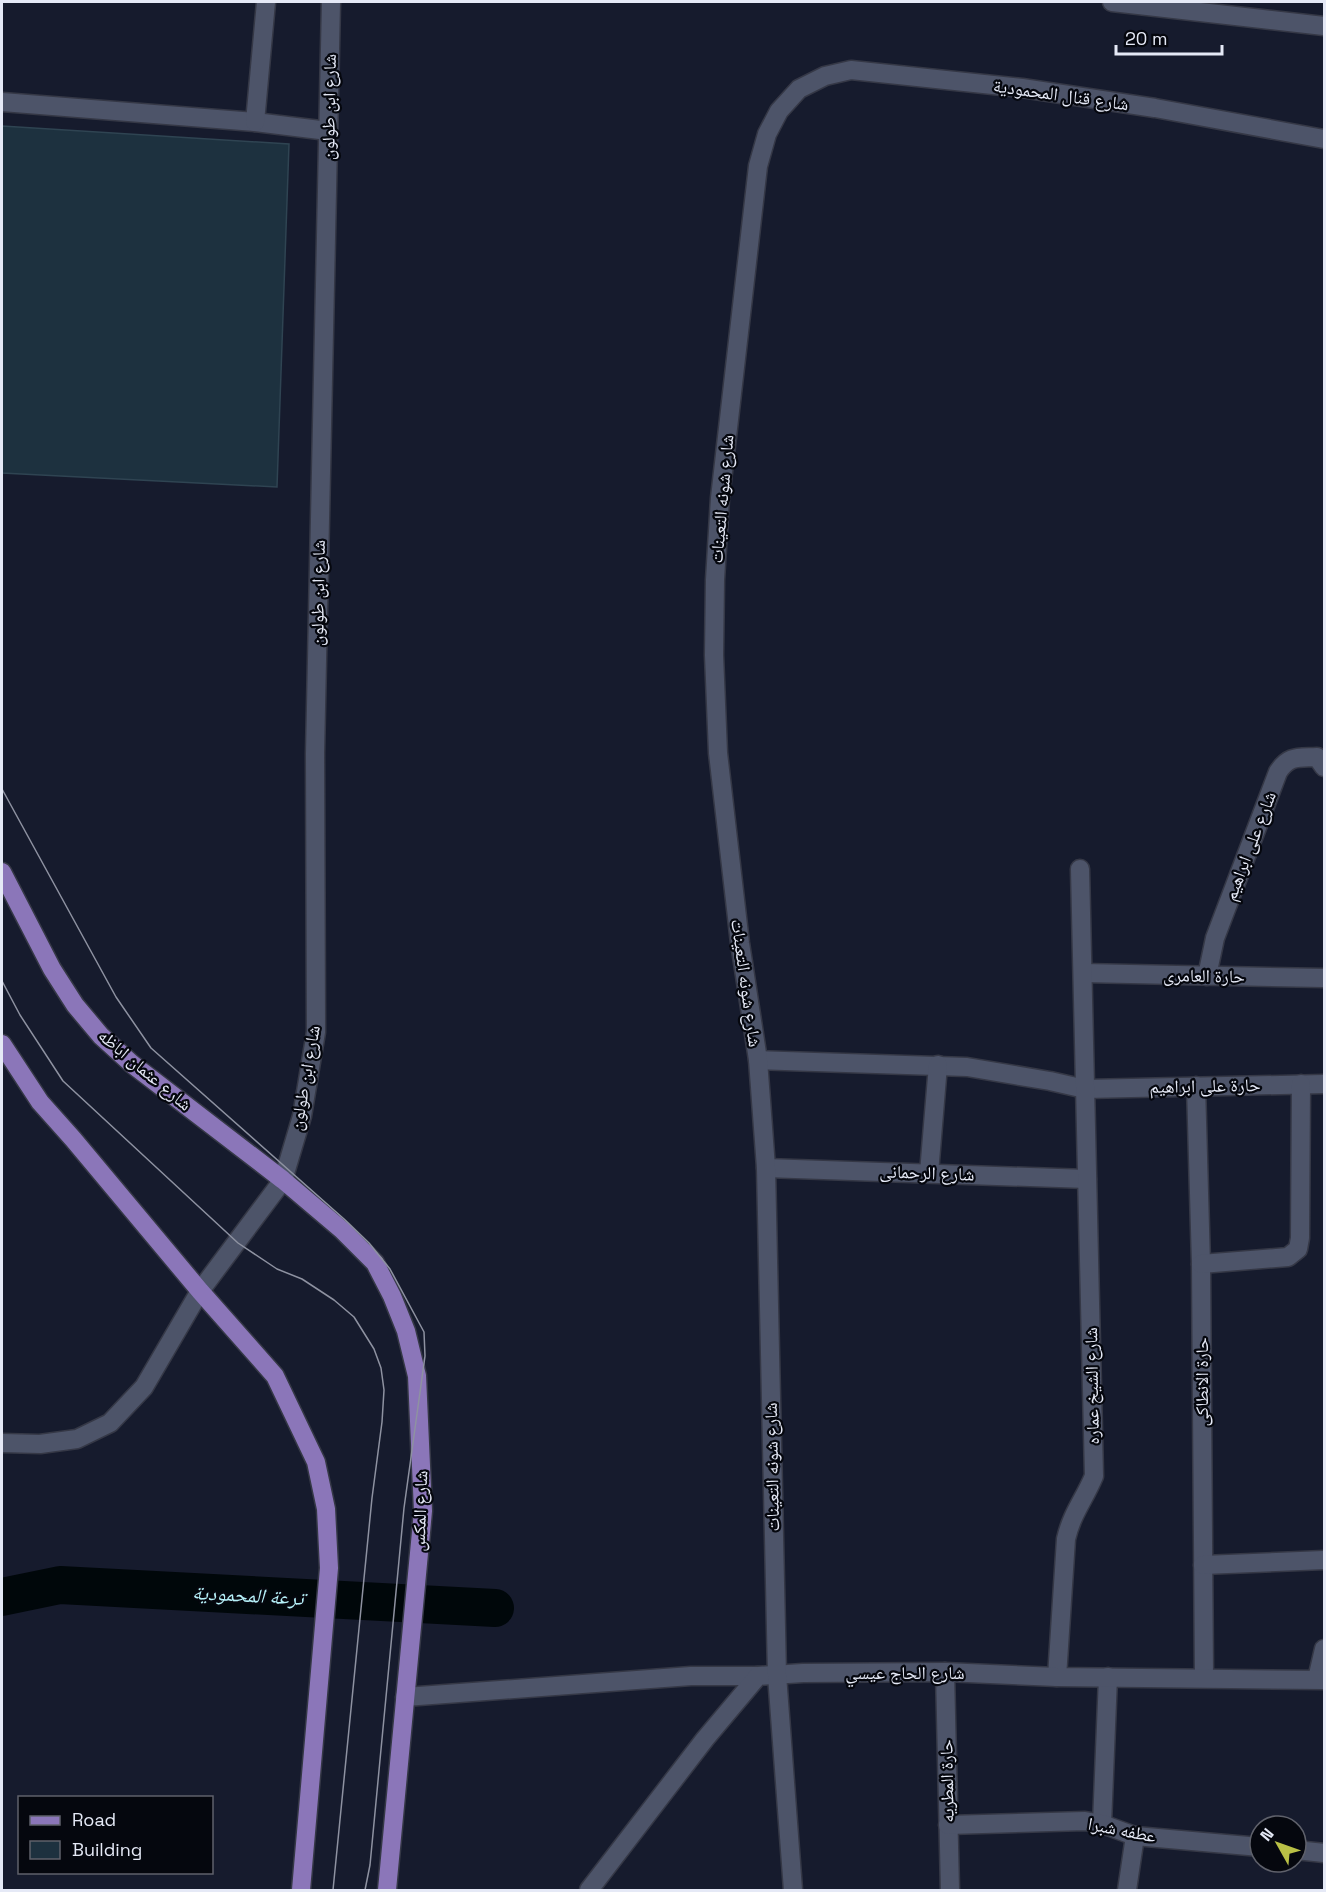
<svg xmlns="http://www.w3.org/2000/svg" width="1326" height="1892" font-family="'Space Grotesk','Noto Naskh Arabic',sans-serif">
  <rect width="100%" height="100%" fill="#161b2d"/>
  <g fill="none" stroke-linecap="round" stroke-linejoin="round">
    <path stroke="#00070a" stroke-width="38" d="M2,1597l58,-12 435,23"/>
  </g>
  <path fill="#1d313f" stroke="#2f4452" stroke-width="1.5" d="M2,126l287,18 -12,343 -275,-14z"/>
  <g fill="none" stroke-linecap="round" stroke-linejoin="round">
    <defs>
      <g id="minor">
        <path d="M1112,2l212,24"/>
        <path d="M2,102l253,20 73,9"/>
        <path d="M255,122l11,-120"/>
        <path d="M1083,973l241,5"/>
        <path d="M1207,976l8,-38 63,-166c11,-17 20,-14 39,-15l7,10"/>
        <path d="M758,1060l209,7 83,14 35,8 239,-5"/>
        <path d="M1196,1086l5,178 3,414"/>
        <path d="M766,1168l321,11"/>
        <path d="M929,1173l9,-108"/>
        <path d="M1201,1264l87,-7 10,-8 2,-11 1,-154"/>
        <path d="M2,1443l38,1 37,-5 33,-16 34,-36 56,-96 83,-111 19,-64 14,-84 -1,-278 16,-752"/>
        <path d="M1203,1565l121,-5"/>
        <path d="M945,1672l5,218"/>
        <path d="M1057,1677l9,-138c6,-26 18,-39 28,-63l-14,-607"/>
        <path d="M1317,1679l7,-30"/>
        <path d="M405,1697l286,-21h67"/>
        <path d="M1102,1824l6,-147"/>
        <path d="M948,1825l137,-4 17,3 33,12 125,11"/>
        <path d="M1296,1850l28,3"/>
        <path d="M589,1890l116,-151 53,-63 45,-3 142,-1 112,5 267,3"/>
        <path d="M793,1890l-16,-215 -11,-507 -8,-108 -18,-117 -22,-190 -4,-98 1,-75 5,-82 38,-332 9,-32 12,-23 20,-22 26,-13 26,-6 171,18 133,20 169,31"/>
        <path d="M1127,1890l8,-54"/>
      </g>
      <g id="major">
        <path d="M2,872l50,97 23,36 26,31 31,28 151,116 59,50 33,33 17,33 14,35 11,45 6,135 -36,379"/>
        <path d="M2,1044l38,58 33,37 127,152 75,85 41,86 10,47 3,59 -28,322"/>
      </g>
    </defs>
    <use href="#minor" stroke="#353846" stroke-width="21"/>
    <use href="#major" stroke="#353846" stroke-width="21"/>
    <use href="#minor" stroke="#4d5469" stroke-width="18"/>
    <use href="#major" stroke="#8b76b9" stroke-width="18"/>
    <g stroke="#8e92a1" stroke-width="1.5">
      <path d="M2,789l114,208 35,51 193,171 25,24 21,26 34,63 1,24 -21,152 -34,357 -5,25"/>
      <path d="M2,981l18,34 43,66 175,162 39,26 25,10 32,21 20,17 20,32 7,19 3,22 -2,32 -10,76 -39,392"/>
    </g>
  </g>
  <g text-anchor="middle" stroke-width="4.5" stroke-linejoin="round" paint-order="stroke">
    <g font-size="18" fill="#e5e9f6" stroke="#05070e">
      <text transform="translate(1061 95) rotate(8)" y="6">شارع قنال المحمودية</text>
      <text transform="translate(329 107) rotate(-89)" y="6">شارع ابن طولون</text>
      <text transform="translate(722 499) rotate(-85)" y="6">شارع شونه التعينات</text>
      <text transform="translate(318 593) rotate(-89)" y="6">شارع ابن طولون</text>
      <text transform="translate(1250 846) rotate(-69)" y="6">شارع على ابراهيم</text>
      <text transform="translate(1204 976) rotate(1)" y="6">حارة العامرى</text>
      <text transform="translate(746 983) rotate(82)" y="6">شارع شونه التعينات</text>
      <text transform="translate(145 1070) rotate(40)" y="6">شارع عثمان اباظه</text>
      <text transform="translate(305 1078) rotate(-80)" y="6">شارع ابن طولون</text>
      <text transform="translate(1205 1086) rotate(-1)" y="6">حارة على ابراهيم</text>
      <text transform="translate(927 1173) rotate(2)" y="6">شارع الرحمانى</text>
      <text transform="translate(1202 1382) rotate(-90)" y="6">حارة الانطاكى</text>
      <text transform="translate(1092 1386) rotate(-91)" y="6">شارع الشيخ عماره</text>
      <text transform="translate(772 1467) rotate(-91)" y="6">شارع شونه التعينات</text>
      <text transform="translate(420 1511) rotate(-88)" y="6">شارع المكس</text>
      <text x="905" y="1679">شارع الحاج عيسي</text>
      <text transform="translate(947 1781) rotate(-91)" y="6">حارة المطريه</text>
      <text transform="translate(1122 1830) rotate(11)" y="6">عطفه شبرا</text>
    </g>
    <g font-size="20" font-style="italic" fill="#b6f1f9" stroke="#05070e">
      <text transform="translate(248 1595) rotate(3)" y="7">ترعة المحمودية</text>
    </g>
  </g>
  <rect width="1326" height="1892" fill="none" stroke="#e5e9f6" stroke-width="6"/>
  <rect x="18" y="1796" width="195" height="78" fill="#05070e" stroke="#5f616b" stroke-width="1.5"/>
  <rect x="30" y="1816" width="30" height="9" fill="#8b76b9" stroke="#5f616b" stroke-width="1.5"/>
  <text x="72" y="1826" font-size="18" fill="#e5e9f6">Road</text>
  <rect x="30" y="1841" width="30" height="18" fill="#1d313f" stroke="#5f616b" stroke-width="1.5"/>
  <text x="72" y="1856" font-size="18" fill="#e5e9f6">Building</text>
  <g transform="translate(1278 1844) rotate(310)"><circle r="28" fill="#05070e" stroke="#5f616b" stroke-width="1.5"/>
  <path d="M0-4.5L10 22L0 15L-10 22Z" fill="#b9c046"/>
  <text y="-9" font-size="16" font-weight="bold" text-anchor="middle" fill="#e5e9f6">N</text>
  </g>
  <path d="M1116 45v9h106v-9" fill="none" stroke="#e5e9f6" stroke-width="3"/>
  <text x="1125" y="45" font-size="18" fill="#e5e9f6" stroke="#05070e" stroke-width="4.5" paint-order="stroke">20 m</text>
</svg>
